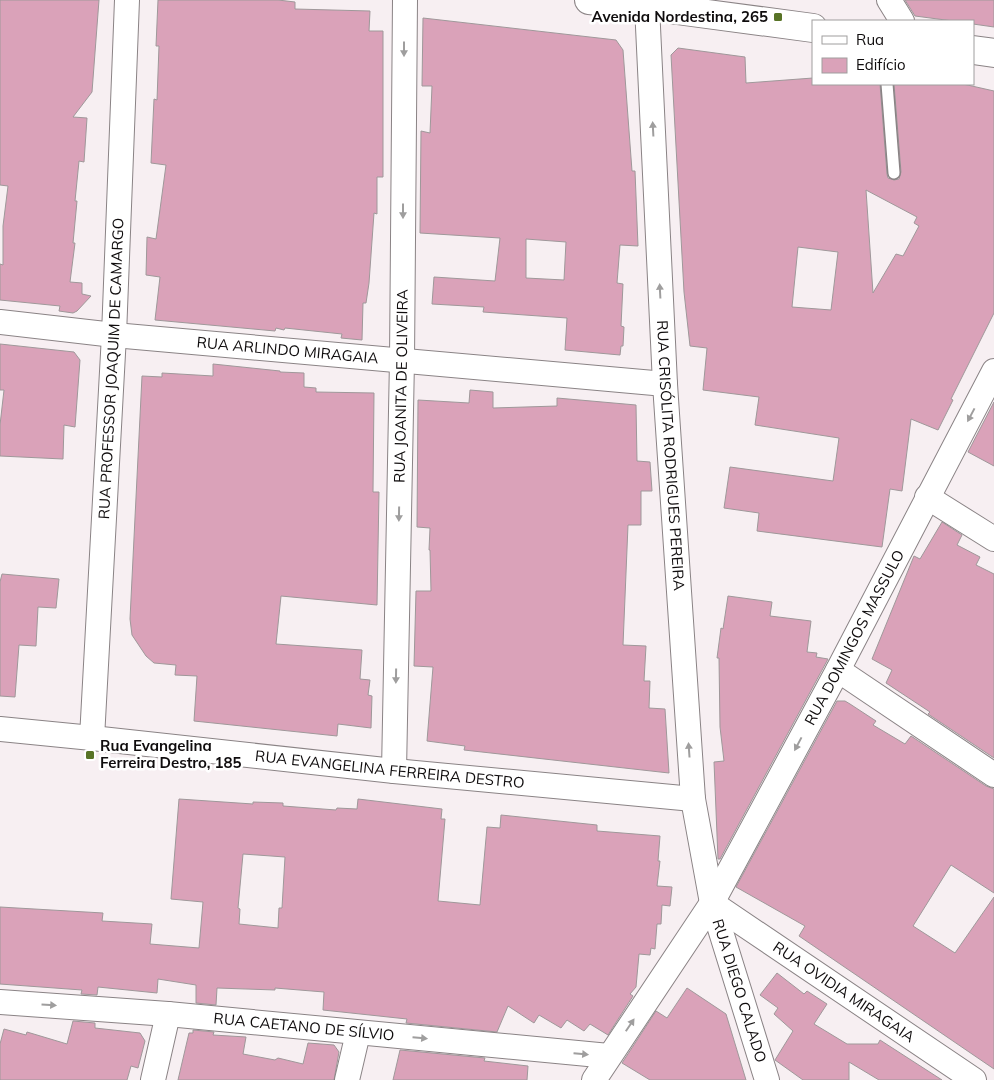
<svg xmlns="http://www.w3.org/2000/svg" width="994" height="1080" font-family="Mulish,sans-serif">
  <rect width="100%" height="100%" fill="#f7eff2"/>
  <g fill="#daa2b9" stroke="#9f989a" fill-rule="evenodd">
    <path d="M0,0h99l-7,92 -19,25 14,1 -3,44 -5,-1 -4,40h2l-4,42h2l-5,39 12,1v11l9,2 -14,15 -4,2 -14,-2 1,-5 -60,-6v-36l3,1v-39l5,-40 -8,-1z"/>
    <path d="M158,0h120l17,2v7l75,2 -1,20h14v146h-6v37l-3,-1 -5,70 -3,20h-3l-1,37 -21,-2 1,-4 -57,-6 -1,2 -8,-2 -1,3 -120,-11 5,-43 -14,-2 1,-38 9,2 10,-74 -15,-2 3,-64 3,1 2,-54h-3z"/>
    <path d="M905,0h89v27l-21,-3v-3h-20l-38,-5z"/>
    <path d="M423,18l193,22 7,10 9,121h3l3,75 -18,-1 -3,38 6,1 -2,42 3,1 -1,19h-2l-1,9 -55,-5 2,-32 -84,-6 1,-5 -52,-3 2,-27 61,4 5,-43 -80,-5 1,-102 9,2 2,-47h-10zM526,239l40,3 -2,38 -38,-2z"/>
    <path d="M678,48l67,9 1,26 67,-5v6h67l7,90 1,4 6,2 5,-1 2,-7 -7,-88h69l31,7v222l-43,86 2,1 -15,30 -27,-11 -9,72 -12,-2 -8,58 -125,-16 2,-18 -35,-5 6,-41 103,14 6,-43 -84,-13 4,-28 -56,-7 4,-42 -17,-2 -6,-54 -13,-237zM866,190l51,27 -3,6 5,3 -16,30 -7,-2 -23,39zM798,247l40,5 -7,58 -39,-3z"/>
    <path d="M0,344l74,8 6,8 -5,67 -11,-2 -1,34 -63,-3v-31l4,-35h-4z"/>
    <path d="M213,364l67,7v1l24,1v14l12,1v4l58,1 -1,99h6l-2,113 -96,-9 -5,48 86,6 -2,29 10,1 -2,15 4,1 -1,32 -33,-4 -1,12 -143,-15 3,-45 -22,-1 1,-10 -22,-2 -8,-7 -14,-21 -2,-16 12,-243 20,1v-4l51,3z"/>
    <path d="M470,390l23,2v16l64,-2v-8l79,7 1,56 13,1 2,29h-11v34h-13l-5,120 23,1 -2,35h6l-1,27 16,1 4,64 -205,-23 1,-4 -38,-5 6,-74 -19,-1 2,-75h15l-1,-41h-1l1,-22 -13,-1 1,-127 51,3z"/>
    <path d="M994,402v64l-26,-14z"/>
    <path d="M942,522l20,13 -5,10 23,12 -4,8 18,9v184l-66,-44 2,-2 -44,-29 6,-13 -20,-11 42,-103 6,3z"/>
    <path d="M2,574l57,5 -3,29 -18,-1 -2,39 -17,-1 -4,52 -15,-1v-114z"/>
    <path d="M728,596l44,6 -2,14 41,5 -4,31 10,1 -1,4 12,2 -108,200h-2l-4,-97 10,-1 -4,-34 -1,-69h-2l4,-30 2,1z"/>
    <path d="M837,701h8l5,3 26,17 -3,4 32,19 6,-8 75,50 8,3v104l-43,-28 -38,61 42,27 39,-56v172l-195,-133 6,-10 -69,-39z"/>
    <path d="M179,799l74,5v-2l30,1v3l53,4 1,-2 20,1 1,-10 84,10 -1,10h4l-7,82 42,4 7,-78 13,1 1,-13 96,10v6l63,5 -2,25h2l-3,25 15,1 -2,19 -8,-1 -1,19h-4l-2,25 -4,-1 -1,7 -11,-1 -3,33 -6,7 3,2 -25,39 -18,-11 -6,7 -17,-11 -6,8 -22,-13 -5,8 -26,-17 -11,26 -91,-9 1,-4 -84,-9 1,-18 -49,-4v2l-58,-2 -1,17 -20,-2v-18l-38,-6 -1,14 -59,-6 -1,8 -16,-1 1,-4 -82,-6v-77l103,6 -1,8 50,3 -2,20 49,4 4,-46 -32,-3zM243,854l42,3 -3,51h-3l-1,20 -39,-4 1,-15 -2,-1z"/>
    <path d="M777,973l27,21 3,-3 20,13 -13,20 33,20h31l2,-4 62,40h-63l-30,-18v18h-46l-28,-20 18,-29 -19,-17 4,-6 -18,-13z"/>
    <path d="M687,988l39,26 20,66h-96l-28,-17 34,-52 11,7z"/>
    <path d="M73,1021l22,2v5l45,5 5,8 -7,27 -7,-2 -4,14h-127v-36l4,-15 22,6 1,-3 40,12z"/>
    <path d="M193,1030l21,2 -1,3 33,2 -3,17 32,6 3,-2 25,6 5,-21 26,2 5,7 -5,28h-156l11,-47h4z"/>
    <path d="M400,1050l85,8 -1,3 44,5 -1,14h-134z"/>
  </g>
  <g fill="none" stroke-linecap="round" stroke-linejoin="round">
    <defs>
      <path id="lane" d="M887,84l7,89"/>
      <g id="street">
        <path d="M889,0l13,21"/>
        <path id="s1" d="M647,6l18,378 28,415 19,104 55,177"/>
        <path id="s2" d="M0,322l114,13 551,49"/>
        <path d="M927,497l67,42"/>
        <path d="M838,670l156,105"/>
        <path id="s3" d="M0,729l92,9 302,33 299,28"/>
        <path id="s4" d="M92,738l22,-403 13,-335"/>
        <path id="s5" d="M394,771l8,-411 3,-360"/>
        <path id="s6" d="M712,903l262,177"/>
        <path id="s7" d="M0,1002l168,12 441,42"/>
        <path d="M153,1080l15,-66"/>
        <path d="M347,1080l11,-47"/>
        <path id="s8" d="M594,1080l118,-177 126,-233 156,-299"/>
      </g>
      <g id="secondary">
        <path d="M589,0l58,6 166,22"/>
        <path d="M973,50l21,3"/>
      </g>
    </defs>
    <use href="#lane" stroke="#8a8385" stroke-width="14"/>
    <use href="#street" stroke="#8a8385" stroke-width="26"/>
    <use href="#secondary" stroke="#8a8385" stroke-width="30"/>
    <use href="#lane" stroke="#fff" stroke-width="11"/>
    <use href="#street" stroke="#fff" stroke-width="24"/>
    <use href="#secondary" stroke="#fff" stroke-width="28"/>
  </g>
  <defs><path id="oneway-solid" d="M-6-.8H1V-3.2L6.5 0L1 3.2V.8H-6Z" transform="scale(1.25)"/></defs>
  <g fill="#9f9e9e">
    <use href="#oneway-solid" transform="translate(404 49) rotate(90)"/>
    <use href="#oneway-solid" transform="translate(653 129) rotate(-93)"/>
    <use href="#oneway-solid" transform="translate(403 211) rotate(90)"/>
    <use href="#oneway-solid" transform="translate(660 291) rotate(-93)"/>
    <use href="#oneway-solid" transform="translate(971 415) rotate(118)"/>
    <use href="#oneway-solid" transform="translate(399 514) rotate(91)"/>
    <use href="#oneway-solid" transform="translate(396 676) rotate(91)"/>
    <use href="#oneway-solid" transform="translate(798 744) rotate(118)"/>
    <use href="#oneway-solid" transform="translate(689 750) rotate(-94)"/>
    <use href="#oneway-solid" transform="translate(49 1005) rotate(4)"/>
    <use href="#oneway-solid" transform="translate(630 1025) rotate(-56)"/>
    <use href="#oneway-solid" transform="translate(420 1038) rotate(5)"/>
    <use href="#oneway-solid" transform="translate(581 1054) rotate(5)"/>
  </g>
  <g fill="#587326" stroke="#fff" stroke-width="2">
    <rect x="773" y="12" width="10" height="10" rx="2.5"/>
    <rect x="85" y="750" width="10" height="10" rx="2.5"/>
  </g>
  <g text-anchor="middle" stroke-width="5" stroke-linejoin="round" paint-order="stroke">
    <g font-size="15" font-weight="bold" fill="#0f0c0d" stroke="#fff" text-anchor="end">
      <text x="768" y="22">Avenida Nordestina, 265</text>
      <text x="100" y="751" text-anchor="start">Rua Evangelina<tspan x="100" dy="17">Ferreira Destro, 185</tspan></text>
    </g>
    <g font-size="15" fill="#0f0c0d" stroke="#fff">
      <text dy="5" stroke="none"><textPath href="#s2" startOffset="289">RUA ARLINDO MIRAGAIA</textPath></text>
      <text dy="5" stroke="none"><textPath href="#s4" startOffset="370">RUA PROFESSOR JOAQUIM DE CAMARGO</textPath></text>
      <text dy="5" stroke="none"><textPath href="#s5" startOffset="385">RUA JOANITA DE OLIVEIRA</textPath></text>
      <text dy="5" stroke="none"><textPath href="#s1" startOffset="450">RUA CRISÓLITA RODRIGUES PEREIRA</textPath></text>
      <text dy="5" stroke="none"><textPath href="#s8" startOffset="514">RUA DOMINGOS MASSULO</textPath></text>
      <text dy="5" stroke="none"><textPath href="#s3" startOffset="392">RUA EVANGELINA FERREIRA DESTRO</textPath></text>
      <text dy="5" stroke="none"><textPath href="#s1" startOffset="992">RUA DIEGO CALADO</textPath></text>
      <text dy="5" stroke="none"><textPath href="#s6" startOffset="159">RUA OVIDIA MIRAGAIA</textPath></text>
      <text dy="5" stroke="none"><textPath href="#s7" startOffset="305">RUA CAETANO DE SÍLVIO</textPath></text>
    </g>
  </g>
  <rect x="812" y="20" width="162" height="65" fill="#ffffff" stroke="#9f9e9e"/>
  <rect x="822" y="36" width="25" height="8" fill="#ffffff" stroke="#9f9e9e"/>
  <text x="856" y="45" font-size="15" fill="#0f0c0d">Rua</text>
  <rect x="822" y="58" width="25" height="15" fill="#daa2b9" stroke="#9f9e9e"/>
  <text x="856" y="70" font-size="15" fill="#0f0c0d">Edifício</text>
</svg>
